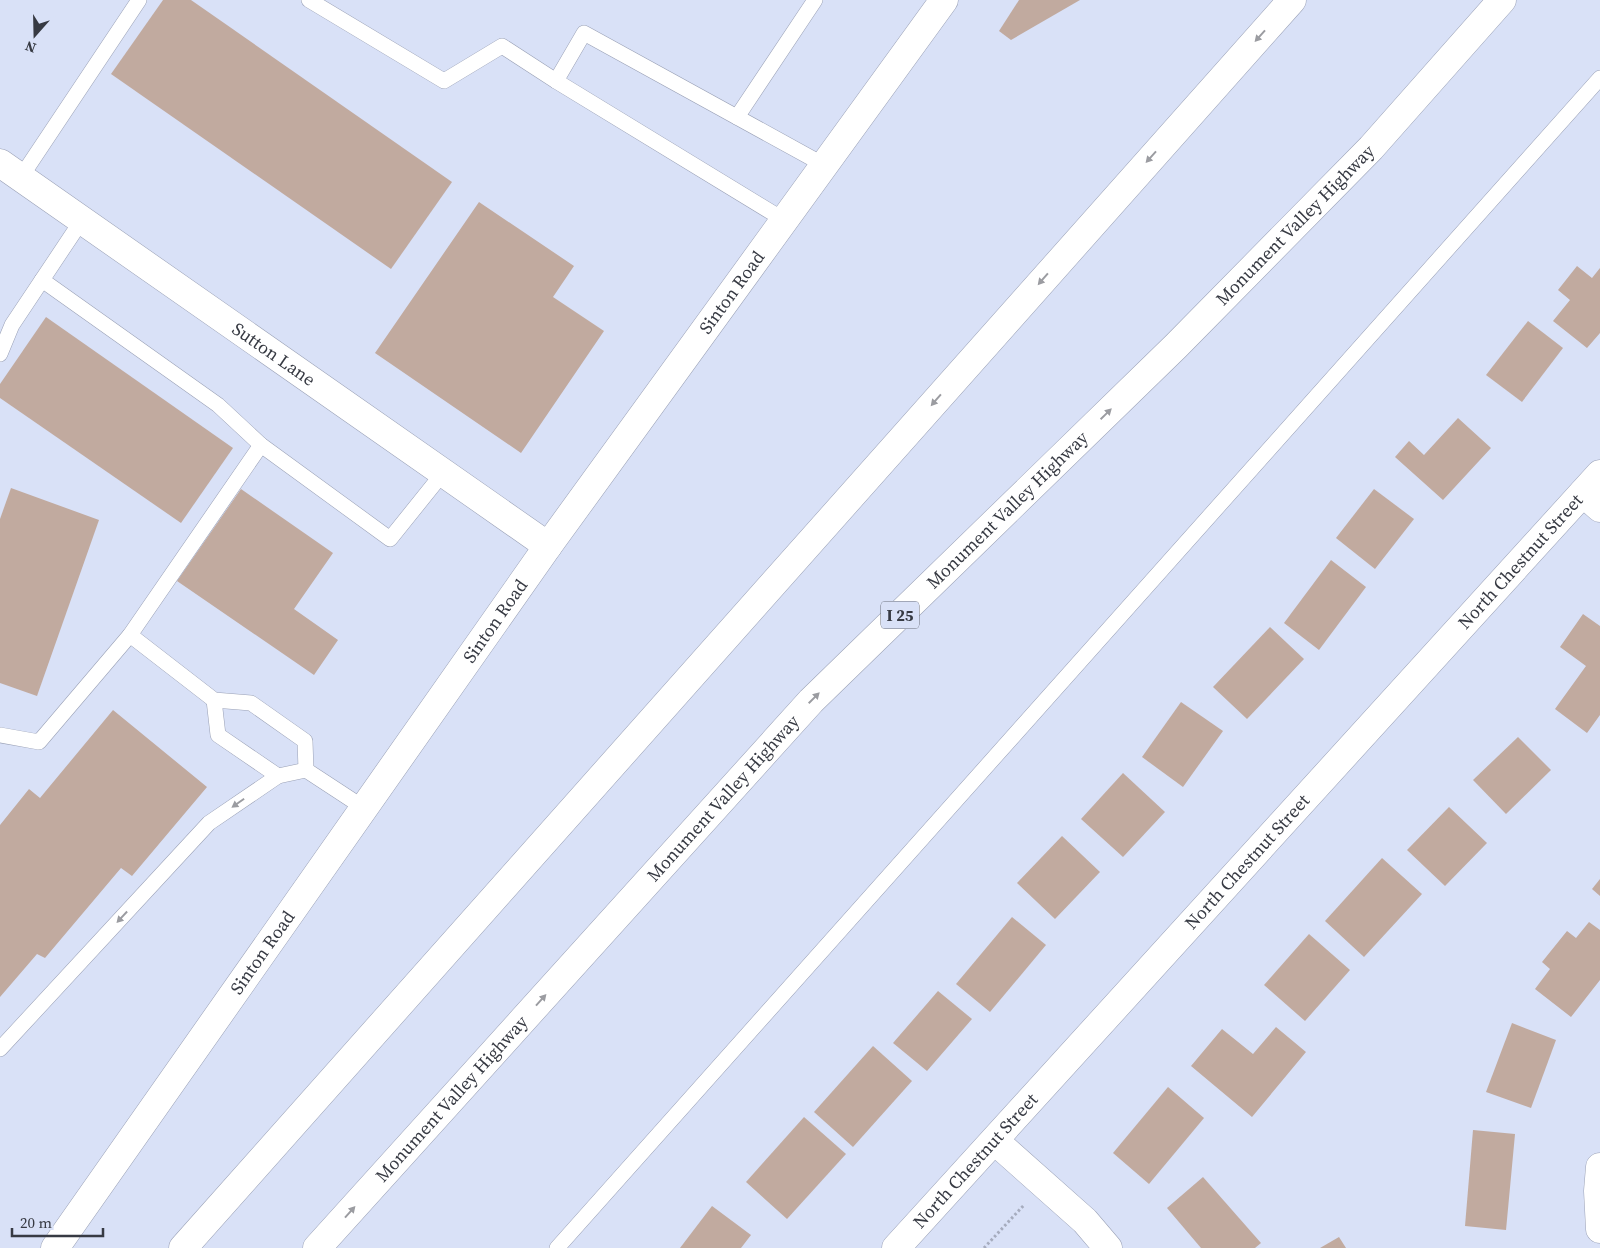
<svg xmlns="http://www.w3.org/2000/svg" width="1600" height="1248" font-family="'Source Serif 4',serif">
  <rect width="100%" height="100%" fill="#d9e1f7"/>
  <g fill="#c1aa9f">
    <path d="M163,0h28l261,182 -61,87 -280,-195z"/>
    <path d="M1019,0h61l-69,40 -12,-9z"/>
    <path d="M479,202l95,64 -21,31 51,34 -83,122 -146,-100z"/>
    <path d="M1577,266l15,12 8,-10v65l-13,15 -34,-27 17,-21 -12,-10z"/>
    <path d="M46,317l187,131 -52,75 -181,-125v-14z"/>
    <path d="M1528,321l35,27 -41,54 -36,-27z"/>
    <path d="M1458,418l33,30 -48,52 -48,-43 14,-16 15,14z"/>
    <path d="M11,488l88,32 -62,176 -37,-13v-164z"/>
    <path d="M241,489l92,64 -39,56 44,31 -24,35 -137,-94z"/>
    <path d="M1374,489l40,30 -39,50 -39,-31z"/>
    <path d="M1331,560l35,27 -47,63 -35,-27z"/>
    <path d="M1583,614l17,12v89l-13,18 -32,-24 31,-43 -26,-19z"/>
    <path d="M1270,627l34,32 -57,60 -34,-32z"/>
    <path d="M1181,702l42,29 -40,56 -41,-30z"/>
    <path d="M113,710l94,77 -75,89 -11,-8 -76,90 -8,-4 -37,43v-172l29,-36 11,9z"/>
    <path d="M1518,737l33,33 -45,44 -33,-34z"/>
    <path d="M1123,773l42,39 -42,45 -42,-38z"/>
    <path d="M1449,807l38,36 -42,43 -38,-36z"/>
    <path d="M1062,836l38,36 -45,47 -38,-36z"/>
    <path d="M1382,858l40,36 -58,63 -39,-36z"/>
    <path d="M1600,879v17l-8,-7z"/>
    <path d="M1012,917l34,28 -56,67 -34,-28z"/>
    <path d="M1589,922l11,8v50l-29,37 -36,-28 15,-20 -8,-7 25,-31 9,7z"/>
    <path d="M1309,934l41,36 -45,51 -41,-36z"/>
    <path d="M938,991l34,28 -45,52 -34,-28z"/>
    <path d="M1512,1023l44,17 -25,68 -45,-16z"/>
    <path d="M1276,1027l30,25 -54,65 -61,-51 31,-37 31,25z"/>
    <path d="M873,1046l39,35 -59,66 -39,-35z"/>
    <path d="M1168,1087l36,31 -55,66 -36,-31z"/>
    <path d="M804,1117l42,37 -59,65 -41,-37z"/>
    <path d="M1473,1130l42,4 -9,96 -41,-4z"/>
    <path d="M1203,1177l58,66 -6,5h-54l-34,-40z"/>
    <path d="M712,1206l39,29 -10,13h-61z"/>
    <path d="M1339,1237l7,11h-26z"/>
  </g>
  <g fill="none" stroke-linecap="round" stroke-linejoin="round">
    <defs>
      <g id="service">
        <path d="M309,0l135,81 58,-35 54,35"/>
        <path d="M737,117l78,-117"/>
        <path d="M21,177l118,-177"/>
        <path d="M784,220l-228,-139 28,-48 240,132"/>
        <path d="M42,280l176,125 43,40 129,94 53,-66"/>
        <path d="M0,354l12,-29 70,-105"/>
        <path d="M130,635l131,-190"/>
        <path d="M214,700l4,35 60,41 28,-6 58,38"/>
        <path d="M0,735l39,7 91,-107 84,65 37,3 54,38 1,29"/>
        <path d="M0,1049l209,-226 69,-47"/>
        <path d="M557,1248l1043,-1170"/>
      </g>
      <g id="minor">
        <path id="s1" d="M0,163l548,383"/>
        <path d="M1583,493l17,15"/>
        <path d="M995,1141l90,80 23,27"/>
        <path d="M1600,1167l-2,24 2,38"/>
      </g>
      <g id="tertiary">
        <path id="s2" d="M55,1248l493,-702 396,-546"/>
      </g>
      <g id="secondary">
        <path id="s3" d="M896,1248l704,-774"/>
      </g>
      <g id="motorway">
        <path d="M183,1248c373,-414 737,-835 1109,-1248"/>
        <path id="s4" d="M317,1248l494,-547 365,-355 195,-198 131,-148"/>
      </g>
    </defs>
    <use href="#service" stroke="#9aa1b6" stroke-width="16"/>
    <use href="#minor" stroke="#9aa1b6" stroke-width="29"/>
    <use href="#tertiary" stroke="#9aa1b6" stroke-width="29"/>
    <use href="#secondary" stroke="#9aa1b6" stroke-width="29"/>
    <use href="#motorway" stroke="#9aa1b6" stroke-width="29"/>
    <path stroke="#a6acbe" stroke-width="3" stroke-dasharray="2.5 2.5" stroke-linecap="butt" d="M984,1248l40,-43"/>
    <use href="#service" stroke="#fff" stroke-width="15"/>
    <use href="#minor" stroke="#fff" stroke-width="28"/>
    <use href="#tertiary" stroke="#fff" stroke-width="28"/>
    <use href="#secondary" stroke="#fff" stroke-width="28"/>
    <use href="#motorway" stroke="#fff" stroke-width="28"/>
  </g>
  <defs><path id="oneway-solid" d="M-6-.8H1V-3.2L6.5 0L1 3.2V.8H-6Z" transform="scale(1.25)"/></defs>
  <g fill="#9b9ca1">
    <use href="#oneway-solid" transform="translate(1260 36) rotate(132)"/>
    <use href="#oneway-solid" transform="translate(1151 157) rotate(132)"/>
    <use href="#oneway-solid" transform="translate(1043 279) rotate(131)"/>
    <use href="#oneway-solid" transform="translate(936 400) rotate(131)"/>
    <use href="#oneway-solid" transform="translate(1106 414) rotate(-44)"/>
    <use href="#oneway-solid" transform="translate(814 698) rotate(-45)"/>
    <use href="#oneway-solid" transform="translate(238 803) rotate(145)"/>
    <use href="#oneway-solid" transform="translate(122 917) rotate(133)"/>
    <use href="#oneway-solid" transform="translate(541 1000) rotate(-48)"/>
    <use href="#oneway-solid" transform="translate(350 1212) rotate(-48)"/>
  </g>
  <g text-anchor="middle" stroke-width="4" stroke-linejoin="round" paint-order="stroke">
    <rect fill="#d9e1f7" stroke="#686c79" stroke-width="1" x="881" y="601.5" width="38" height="27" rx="4"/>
    <g font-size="16" font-weight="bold" fill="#373a43">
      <text x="900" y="621">I 25</text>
    </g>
    <g font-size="18" fill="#373a43" stroke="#d9e1f7">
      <text dy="6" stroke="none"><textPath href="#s4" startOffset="1416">Monument Valley Highway</textPath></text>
      <text dy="6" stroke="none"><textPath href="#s2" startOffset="1171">Sinton Road</textPath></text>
      <text dy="6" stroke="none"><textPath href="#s1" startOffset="334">Sutton Lane</textPath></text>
      <text dy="6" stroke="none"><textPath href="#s4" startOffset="1011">Monument Valley Highway</textPath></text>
      <text dy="6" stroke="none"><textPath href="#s3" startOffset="928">North Chestnut Street</textPath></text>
      <text dy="6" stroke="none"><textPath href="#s2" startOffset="766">Sinton Road</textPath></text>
      <text dy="6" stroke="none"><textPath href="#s4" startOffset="606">Monument Valley Highway</textPath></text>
      <text dy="6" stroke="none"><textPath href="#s3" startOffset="522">North Chestnut Street</textPath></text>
      <text dy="6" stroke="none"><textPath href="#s2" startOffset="361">Sinton Road</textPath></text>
      <text dy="6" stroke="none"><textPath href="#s4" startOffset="201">Monument Valley Highway</textPath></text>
      <text dy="6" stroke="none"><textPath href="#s3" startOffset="118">North Chestnut Street</textPath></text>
    </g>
  </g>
  <g transform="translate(35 35) rotate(200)" stroke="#d9e1f7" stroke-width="4" paint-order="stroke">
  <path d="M0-4L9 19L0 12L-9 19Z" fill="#373a43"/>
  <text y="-8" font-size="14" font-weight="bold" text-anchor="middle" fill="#373a43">N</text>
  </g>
  <path d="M12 1228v8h91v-8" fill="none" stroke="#373a43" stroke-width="2.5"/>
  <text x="20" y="1228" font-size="15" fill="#373a43" stroke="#d9e1f7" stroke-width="4" paint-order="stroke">20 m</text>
</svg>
